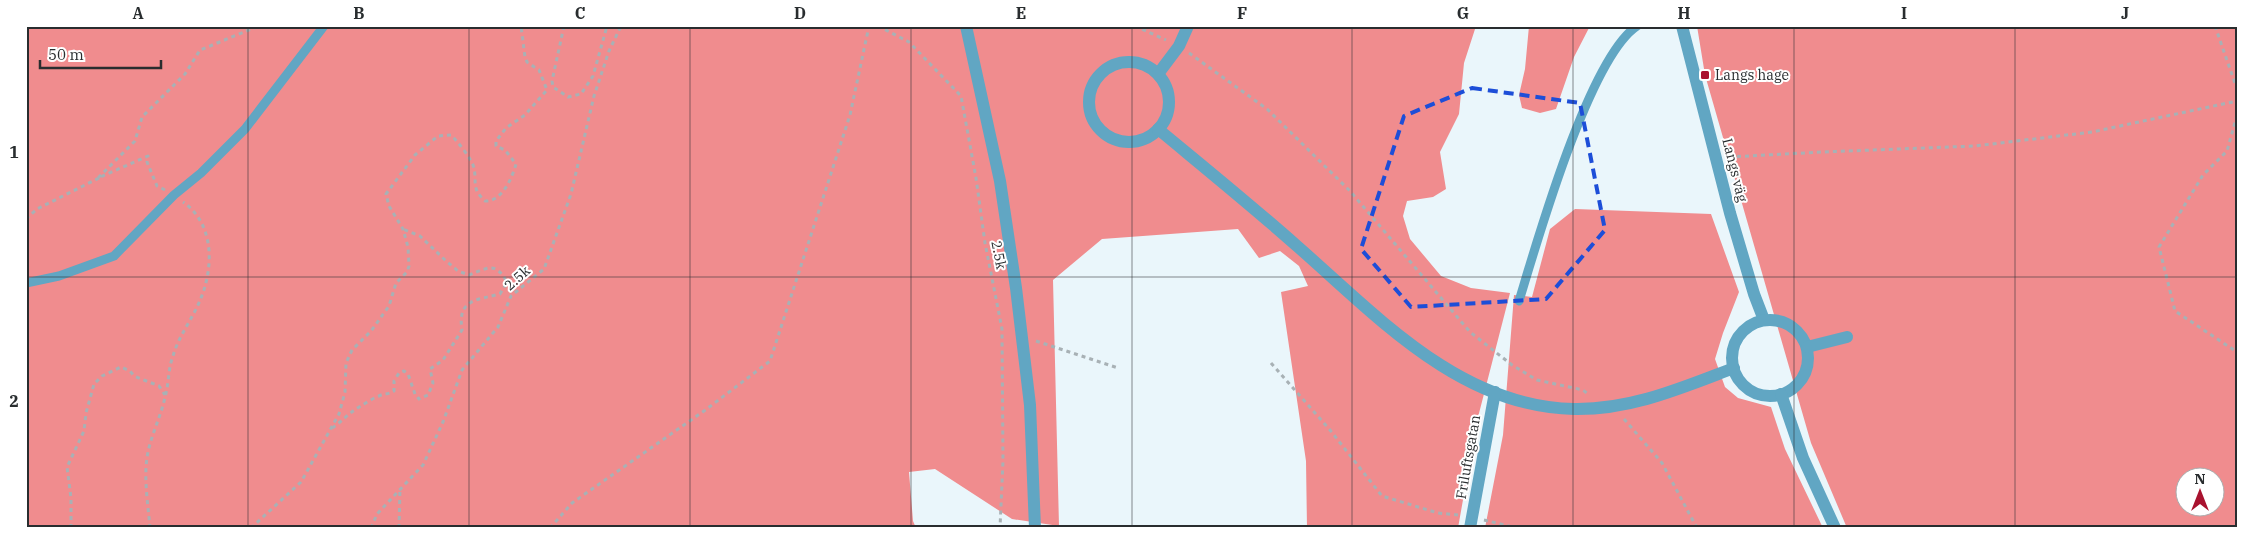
<svg xmlns="http://www.w3.org/2000/svg" width="2263" height="554" font-family="'IBM Plex Serif',serif">
  <rect width="100%" height="100%" fill="#eaf6fb"/>
  <g fill="#f08c8e" fill-rule="evenodd">
    <path d="M26,26h1450l-12,37 -5,51 -19,38 6,37 -13,8 -26,4 -4,15 7,23 31,37 30,12 39,5 -33,128 -19,107h-151l-1,-67 -25,-169 27,-6 -9,-20 -19,-15 -21,7 -21,-29 -136,10 -49,41 6,246 -47,-7 -77,-50 -26,3 4,49 3,7h-890z"/>
    <path d="M1529,26h61l-16,31 -18,52 -16,4 -18,-5 -3,-13 6,-26z"/>
    <path d="M1697,26h540v502h-390l-36,-85 -106,-368zM2186,476h30v30h-30z"/>
    <path d="M1575,209l136,5 28,78 -16,41 -8,26 10,28 13,11 33,9 14,42 38,79h-338l18,-93 11,-140 18,2 18,-68z"/>
  </g>
  <g fill="none" stroke-linecap="round" stroke-linejoin="round">
    <g stroke="#a8b1b5" stroke-width="3" stroke-dasharray="4 4" stroke-linecap="butt">
      <path d="M564,26l-12,55 1,6 15,10 13,-3 12,-18 14,-50"/>
      <path d="M878,26l31,16 52,54 15,82 9,65 17,86 1,132 -3,67"/>
      <path d="M1135,26l31,14"/>
      <path d="M2215,26l22,63"/>
      <path d="M1189,53l78,56 83,82 120,141 42,33 25,15 46,10 5,4"/>
      <path d="M2237,115l-10,36 -24,24 -44,72 16,64 62,41"/>
      <path d="M1729,157l93,-5 153,-6 117,-14 145,-31"/>
      <path d="M165,190l-8,-4 -10,-24 1,-6 -50,22 37,-37 7,-24 43,-43 15,-24 59,-24"/>
      <path d="M26,219l11,-10 62,-31"/>
      <path d="M1036,341l82,27"/>
      <path d="M1271,363l59,67 52,66 56,17 20,2"/>
      <path d="M1624,419l38,44 35,65"/>
      <path d="M332,428c11,-7 17,-16 29,-22 5,-3 12,-8 18,-10 5,-3 9,-1 15,-5v-10l5,-8 5,-2 4,3 7,20 4,5 9,-4 5,-12 -3,-14 13,-9 19,-30c-5,-31 15,-30 38,-36l7,-12c-12,-21 -19,-14 -38,-7l-11,-4 -13,-11 -25,-24 -17,-7"/>
      <path d="M1484,520l33,8"/>
      <path d="M71,528v-30l-4,-31 17,-36 2,-18 8,-29 8,-8 19,-9 9,4 4,5 25,10 6,9"/>
      <path d="M150,528c-2,-24 -7,-52 -2,-76 4,-19 13,-36 17,-55 4,-13 3,-28 8,-41 5,-18 17,-34 25,-51 16,-34 18,-80 -15,-103"/>
      <path d="M251,528l50,-46 38,-68 6,-22 1,-29 6,-13 19,-19 18,-25 7,-23 11,-11 2,-6 -1,-19 -5,-18 -14,-23 -3,-12 29,-39 23,-19 13,-1c6,6 21,24 23,33 3,15 -3,20 11,33 17,1 27,-23 31,-37l-11,-14 -9,-4v-5l10,-13 19,-13 22,-25 -8,-20 -12,-8 -2,-5 -4,-31"/>
      <path d="M371,528l6,-14 46,-49 20,-43 19,-52 36,-43 13,-31 33,-27 27,-75 23,-98 15,-45 12,-25"/>
      <path d="M399,528l1,-39"/>
      <path d="M550,528l22,-25 132,-92 66,-50 80,-246 19,-89"/>
    </g>
    <g stroke="#61a6c3" stroke-width="9">
      <path d="M26,283l33,-7 55,-20 60,-61 27,-22 44,-44 79,-103"/>
      <path d="M1519,301c18,-59 70,-243 118,-275"/>
    </g>
    <g stroke="#61a6c3" stroke-width="12">
      <path d="M966,26l34,155 16,107 14,117 5,123"/>
      <path d="M1682,26l48,187 24,81 10,26"/>
      <circle cx="1129" cy="102" r="40"/>
      <path d="M1158,74l21,-28 9,-20"/>
      <path d="M1158,129c47,39 94,77 139,117 80,70 163,161 277,163 57,1 107,-21 160,-41"/>
      <circle cx="1770" cy="358" r="38"/>
      <path d="M1807,347l40,-10"/>
      <path d="M1781,394l22,64 32,70"/>
      <path d="M1470,528l25,-136"/>
    </g>
  </g>
  <path fill="none" stroke="#1d4ed8" stroke-width="4" stroke-dasharray="10 6" stroke-linejoin="round" d="M1472,88l108,15 25,127 -59,69 -135,8 -50,-58 43,-133z"/>
  <path fill="none" stroke="#292d2f" stroke-width="1" stroke-opacity="0.55" d="M248,26v502M469,26v502M690,26v502M911,26v502M1132,26v502M1352,26v502M1573,26v502M1794,26v502M2015,26v502M26,277h2211"/>
  <rect fill="#a9122f" stroke="#fff" stroke-width="2" x="1700" y="70" width="10" height="10" rx="2.5"/>
  <g text-anchor="middle" stroke-width="4" stroke-linejoin="round" paint-order="stroke">
    <g font-size="14" fill="#292d2f" stroke="#fff" text-anchor="start">
      <text x="1715" y="80">Langs hage</text>
    </g>
    <g font-size="14" fill="#292d2f" stroke="#fff">
      <text transform="translate(1735 170) rotate(76)" y="5">Langs väg</text>
      <text transform="translate(999 255) rotate(79)" y="5">2.5k</text>
      <text transform="translate(517 278) rotate(-42)" y="5">2.5k</text>
      <text transform="translate(1468 457) rotate(-80)" y="5">Friluftsgatan</text>
    </g>
  </g>
  <rect width="2263" height="554" fill="none" stroke="#ffffff" stroke-width="55"/>
  <g transform="translate(2200 492)"><circle r="24" fill="#ffffff" stroke="#a9abac"/>
  <path d="M0-4L9 19L0 12L-9 19Z" fill="#a9122f"/>
  <text y="-8" font-size="14" font-weight="bold" text-anchor="middle" fill="#292d2f">N</text>
  </g>
  <path d="M40 60v8h121v-8" fill="none" stroke="#292d2f" stroke-width="2.5"/>
  <text x="48" y="60" font-size="15" fill="#292d2f" stroke="#ffffff" stroke-width="4" paint-order="stroke">50 m</text>
  <rect x="28" y="28" width="2208" height="498" fill="none" stroke="#292d2f" stroke-width="2"/>
  <g font-size="16" text-anchor="middle" font-weight="bold" fill="#292d2f">
    <text x="138" y="19">A</text>
    <text x="359" y="19">B</text>
    <text x="580" y="19">C</text>
    <text x="800" y="19">D</text>
    <text x="1021" y="19">E</text>
    <text x="1242" y="19">F</text>
    <text x="1463" y="19">G</text>
    <text x="1684" y="19">H</text>
    <text x="1904" y="19">I</text>
    <text x="2125" y="19">J</text>
    <text x="14" y="158">1</text>
    <text x="14" y="407">2</text>
  </g>
</svg>
